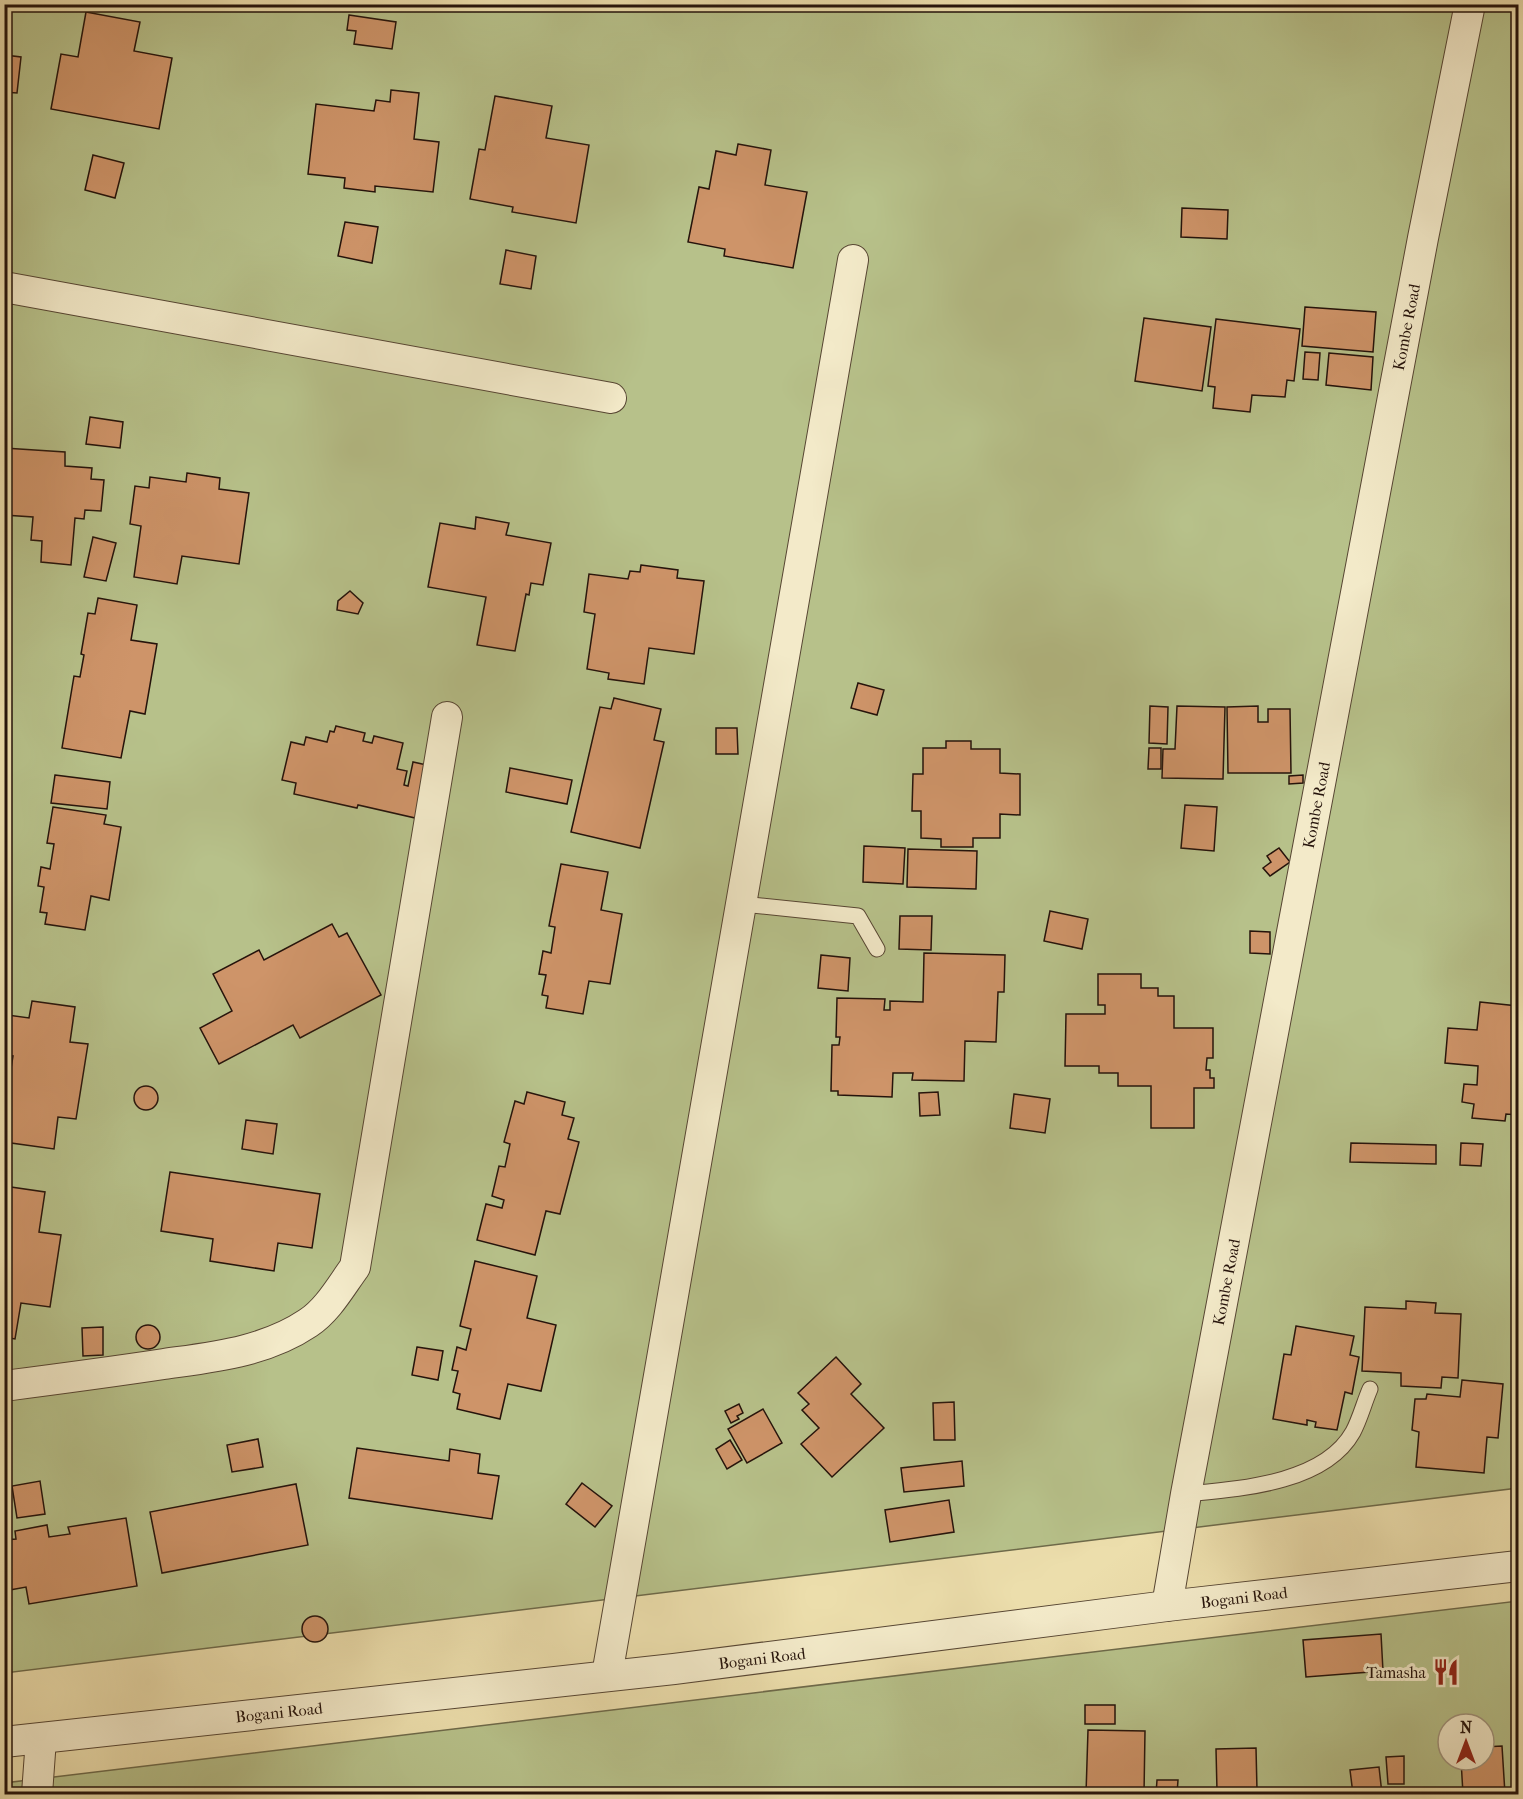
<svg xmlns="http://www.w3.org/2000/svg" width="1523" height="1799" font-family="'IM FELL French Canon',serif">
  <rect width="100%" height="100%" fill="#ecdeac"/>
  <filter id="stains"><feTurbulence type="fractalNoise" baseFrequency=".00333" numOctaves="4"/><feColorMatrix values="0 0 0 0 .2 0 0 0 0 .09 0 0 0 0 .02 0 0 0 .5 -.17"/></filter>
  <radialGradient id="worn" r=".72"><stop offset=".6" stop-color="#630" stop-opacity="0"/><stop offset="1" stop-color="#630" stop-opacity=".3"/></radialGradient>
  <g fill="#b7c18a" stroke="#6e6a4a" stroke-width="1.5" fill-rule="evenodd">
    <path d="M4,5h1514v1483l-1513,185z"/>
    <path d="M1518,1601v193h-1513l-1,-11zM1448,1724h36v36h-36z"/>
  </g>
  <g fill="#ce9469" stroke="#25130b" stroke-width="1.5">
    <path d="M4,4h7l-6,51 16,2 -4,36 -13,-1z"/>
    <path d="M86,12l54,10 -6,29 38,7 -13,71 -108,-20 10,-55 17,3z"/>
    <path d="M349,15l47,7 -4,27 -38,-5 2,-13 -9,-1z"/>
    <path d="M391,90l28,3 -5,46 25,3 -6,50 -58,-6v6l-31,-4 1,-10 -37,-4 8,-70 58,7 2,-11 14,2z"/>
    <path d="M495,96l57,10 -6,32 43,7 -13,78 -64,-11 1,-5 -43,-8 9,-50 6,1z"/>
    <path d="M738,144l33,6 -6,35 42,7 -14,76 -69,-12 1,-7 -37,-7 11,-55 10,2 7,-38 20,4z"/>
    <path d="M93,155l31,8 -9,35 -30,-8z"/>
    <path d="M1182,208l46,2 -1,29 -46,-2z"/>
    <path d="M345,222l33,5 -6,36 -34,-7z"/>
    <path d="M506,250l30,6 -5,33 -31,-5z"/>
    <path d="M1305,307l71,5 -3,40 -71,-6z"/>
    <path d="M1144,318l67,9 -9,64 -67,-10z"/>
    <path d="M1216,319l84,10 -6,52 -7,-1 -2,17 -33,-2 -2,17 -37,-4 2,-21 -7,-1z"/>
    <path d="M1305,352l15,1 -2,27 -15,-1z"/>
    <path d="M1329,353l44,4 -2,33 -45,-5z"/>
    <path d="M90,417l33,5 -3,26 -34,-4z"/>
    <path d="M4,448l61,4v14l27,2 -1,11 13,1 -3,31 -16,-1 -1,9 -9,-1 -4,47 -30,-3 1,-21 -11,-1 2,-23 -29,-2z"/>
    <path d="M187,473l33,5 -1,11 30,4 -10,71 -57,-8 -5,28 -43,-7 7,-51 -11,-2 5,-38 14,2 1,-11 36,5z"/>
    <path d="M476,517l33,6 -3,12 45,8 -8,42 -12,-2 -2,12 -3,-1 -11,57 -38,-6 9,-48 -58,-10 12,-64 35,6z"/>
    <path d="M93,537l23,6 -10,38 -22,-4z"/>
    <path d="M641,565l37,5 -1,8 27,3 -10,73 -45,-6 -5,36 -36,-5 1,-6 -22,-4 8,-55 -11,-2 5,-38 39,5 2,-8 10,1z"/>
    <path d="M350,591l13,12 -5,11 -21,-4 1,-9z"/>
    <path d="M98,598l39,7 -6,35 26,4 -12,70 -15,-3 -9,47 -59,-10 12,-72 6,1 4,-22 -3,-1 7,-41 7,1z"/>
    <path d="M858,683l26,7 -7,25 -26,-7z"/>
    <path d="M614,698l47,11 -7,31 10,2 -24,106 -69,-16 29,-125 11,2z"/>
    <path d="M1150,706l18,1 -1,37 -18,-1z"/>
    <path d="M1177,706l48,1 -2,72 -61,-1 1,-29h12z"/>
    <path d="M1258,706v16h10v-13h22l1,64h-63l-1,-66z"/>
    <path d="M336,726l29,7 -2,8 9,2 2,-7 29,7 -6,26 10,2 -3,14 4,1 5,-24 23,5 -12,53 -66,-15 -1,3 -63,-14 2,-11 -14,-3 9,-38 13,3 2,-8 21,5 3,-11 4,1z"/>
    <path d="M716,728h21l1,26h-22z"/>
    <path d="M946,741h25v8h29v24l20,1v41l-20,-1v24h-27v9h-32v-8l-20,-1v-27h-9l1,-37h10v-26h23z"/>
    <path d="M1149,748h12v21h-13z"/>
    <path d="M510,768l62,12 -5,24 -61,-12z"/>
    <path d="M55,775l55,7 -3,27 -56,-6z"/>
    <path d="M1303,775v8l-14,1v-8z"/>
    <path d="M1185,805l32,2 -3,44 -33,-3z"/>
    <path d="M53,807l53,8 -2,9 17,3 -12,73 -18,-4 -6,34 -40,-6 2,-11 -7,-1 4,-25 -6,-1 3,-19 9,2 4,-25 -7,-1z"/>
    <path d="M864,846l41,2 -2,36 -40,-2z"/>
    <path d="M1279,848l11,14 -20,14 -7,-8 8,-6 -4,-6z"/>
    <path d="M908,849l69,2 -1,38 -69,-2z"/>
    <path d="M561,864l47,8 -7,38 21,4 -12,70 -21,-3 -6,33 -37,-6 2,-12 -6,-1 4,-20 -7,-1 4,-23 8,2 4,-26 -6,-1z"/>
    <path d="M1050,911l38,8 -6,30 -38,-8z"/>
    <path d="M900,916h32l-1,34 -32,-1z"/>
    <path d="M332,924l7,13 8,-4 34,62 -81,43 -7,-13 -74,39 -19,-36 32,-17 -19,-37 46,-24 5,10z"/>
    <path d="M1250,931l20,1v22l-20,-1z"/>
    <path d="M924,953l81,2 -1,37h-6l-2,50 -31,-1 -1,40 -52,-1 1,-7h-20l-1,24 -54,-2v-4h-7l1,-46h7l1,-8h-4l1,-39 48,1 -1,11h6v-9l33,1z"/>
    <path d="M821,955l29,3 -2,33 -30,-3z"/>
    <path d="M1098,974h43v14h17v8h16v32h39v30h-6l-1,12h4v8h4v10h-20v40h-43v-42h-33v-13h-19v-7h-34l1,-52h39v-9h-7z"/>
    <path d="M32,1001l43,6 -5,35 18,2 -12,75 -18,-2 -4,32 -50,-7v-30l9,-56 -9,-1 4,-40 21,3z"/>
    <path d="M1480,1002l38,4v109l-12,-1 -1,7 -33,-3 2,-14 -12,-2 2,-18 13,1 1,-19 -33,-3 3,-35 29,2z"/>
    <circle cx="146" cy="1098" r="12"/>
    <path d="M527,1092l38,10 -3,13 12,3 -6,21 11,3 -19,72 -14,-3 -11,44 -58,-15 9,-36 16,4 2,-8 -12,-4 7,-30 6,1 5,-23 -6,-2 11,-41 9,3z"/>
    <path d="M938,1092l2,23 -20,1 -1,-23z"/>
    <path d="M1014,1094l36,5 -5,34 -35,-5z"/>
    <path d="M246,1120l31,4 -4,30 -31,-5z"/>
    <path d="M1351,1143l85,2v19l-86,-2z"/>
    <path d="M1461,1143l22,1 -2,22 -21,-1z"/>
    <path d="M170,1172l150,22 -8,54 -34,-5 -4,28 -64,-10 3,-22 -52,-8z"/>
    <path d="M4,1186l41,6 -6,40 22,3 -11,72 -29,-4 -6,36 -11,-2z"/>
    <path d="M475,1261l62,15 -10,42 29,7 -15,66 -33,-7 -8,35 -43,-10 3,-15 -7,-2 5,-21 -6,-1 5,-23 9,3 5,-21 -11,-3z"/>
    <path d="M1406,1301l30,2 -1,10 26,1 -3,64 -16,-1 -1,11 -40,-2v-13l-39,-2 3,-64 41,2z"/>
    <circle cx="148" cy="1337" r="12"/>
    <path d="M1296,1326l58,10 -4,19 9,2 -7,37 -7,-2 -8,38 -22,-3 1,-5 -9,-2v5l-34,-6 11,-65 7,1z"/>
    <path d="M103,1327v28l-20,1 -1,-28z"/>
    <path d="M417,1347l26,4 -5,29 -26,-5z"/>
    <path d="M836,1357l25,27 -10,10 33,34 -52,49 -31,-33 18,-16 -17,-18 7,-6 -11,-11z"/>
    <path d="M1462,1380l41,4 -5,54 -11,-1 -3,36 -68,-6 3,-35 -7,-2 3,-31h11l1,-5 33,3z"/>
    <path d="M954,1402l1,38h-21l-1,-37z"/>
    <path d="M739,1404l4,9 -6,3 2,3 -8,4 -6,-12z"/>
    <path d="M763,1409l19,34 -35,20 -19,-34z"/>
    <path d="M258,1439l5,28 -31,5 -5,-27z"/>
    <path d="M730,1440l12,20 -15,9 -11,-20z"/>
    <path d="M357,1448l92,13 1,-12 30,5 -2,19 21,3 -7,43 -143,-21z"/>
    <path d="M962,1461l2,25 -60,6 -3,-24z"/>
    <path d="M40,1481l5,33 -28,4 -5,-32z"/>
    <path d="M582,1483l30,23 -17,21 -29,-23z"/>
    <path d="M296,1484l12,61 -146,28 -12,-61z"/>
    <path d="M949,1500l5,32 -64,10 -5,-32z"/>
    <path d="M126,1518l11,68 -108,18 -3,-17 -22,4v-51l12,-1 -1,-8 32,-6 2,12 21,-3 -2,-7z"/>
    <circle cx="315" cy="1629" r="13"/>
    <path d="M1381,1634l2,37 -77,6 -3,-37z"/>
    <rect x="1085" y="1705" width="30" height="19"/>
    <path d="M1088,1730l57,1 -1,63h-58z"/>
    <path d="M1502,1746l3,48h-42l-2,-34h23v-13z"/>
    <path d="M1256,1748l1,42 -40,1 -1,-42z"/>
    <path d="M1404,1756v28h-16l-2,-27z"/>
    <path d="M1379,1767l3,27h-29l-3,-24z"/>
    <path d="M1157,1780h21l-1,14h-21z"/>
  </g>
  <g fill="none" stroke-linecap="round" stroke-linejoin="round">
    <defs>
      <g id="service">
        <path d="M742,904l116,12 19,33"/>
        <path d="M1186,1494c52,-5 138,-10 167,-62 7,-13 11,-29 17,-43"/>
      </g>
      <g id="minor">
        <path d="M4,287l607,111"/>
        <path d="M4,1386c54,-7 107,-14 160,-22 49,-7 101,-12 144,-41 20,-13 33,-37 47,-56l92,-550"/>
        <path d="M1167,1606l19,-112 237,-1256 47,-234"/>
        <path d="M607,1675l246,-1415"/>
        <path d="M4,1742l670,-73 493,-63 351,-40"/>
        <path d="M37,1794l4,-55"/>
      </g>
    </defs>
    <use href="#service" stroke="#574633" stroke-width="17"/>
    <use href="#minor" stroke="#574633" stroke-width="32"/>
    <use href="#service" stroke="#f3eac9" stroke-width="15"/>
    <use href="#minor" stroke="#f3eac9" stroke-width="30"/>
  </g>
  <defs>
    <symbol id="restaurant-bare" viewBox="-9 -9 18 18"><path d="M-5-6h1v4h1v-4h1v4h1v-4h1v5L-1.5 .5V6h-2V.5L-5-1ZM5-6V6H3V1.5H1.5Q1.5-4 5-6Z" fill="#8f2418" stroke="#f3eac9" stroke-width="2.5" paint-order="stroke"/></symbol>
  </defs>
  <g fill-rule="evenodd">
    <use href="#restaurant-bare" x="1427" y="1653" width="38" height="38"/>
  </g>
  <g text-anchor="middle" stroke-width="6" stroke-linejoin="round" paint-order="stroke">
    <g font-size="16" fill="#25130b" stroke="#f3eac9">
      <text transform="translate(1406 327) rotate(-79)" y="6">Kombe Road</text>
      <text transform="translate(1316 805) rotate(-79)" y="6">Kombe Road</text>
      <text transform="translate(1226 1282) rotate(-79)" y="6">Kombe Road</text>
      <text transform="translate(1244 1597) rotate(-7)" y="6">Bogani Road</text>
      <text transform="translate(762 1658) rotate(-7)" y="6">Bogani Road</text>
      <text transform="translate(279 1712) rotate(-6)" y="6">Bogani Road</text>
    </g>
    <g font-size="16" fill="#25130b" stroke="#f3eac9" text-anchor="end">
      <text x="1426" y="1678">Tamasha</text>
    </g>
  </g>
  <rect width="1523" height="1799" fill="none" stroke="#ecdeac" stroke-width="24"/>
  <rect x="6" y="6" width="1511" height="1787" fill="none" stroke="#25130b" stroke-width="3"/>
  <rect x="12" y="12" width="1499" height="1775" fill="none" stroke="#25130b" stroke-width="1.5"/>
  <g transform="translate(1466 1742)"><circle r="28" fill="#f3eac9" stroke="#a1947d" stroke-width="1.5"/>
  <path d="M0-4.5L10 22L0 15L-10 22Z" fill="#8f2418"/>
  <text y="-9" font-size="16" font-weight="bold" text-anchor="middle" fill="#25130b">N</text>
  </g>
  <rect width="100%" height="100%" filter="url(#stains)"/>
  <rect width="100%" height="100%" fill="url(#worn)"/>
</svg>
